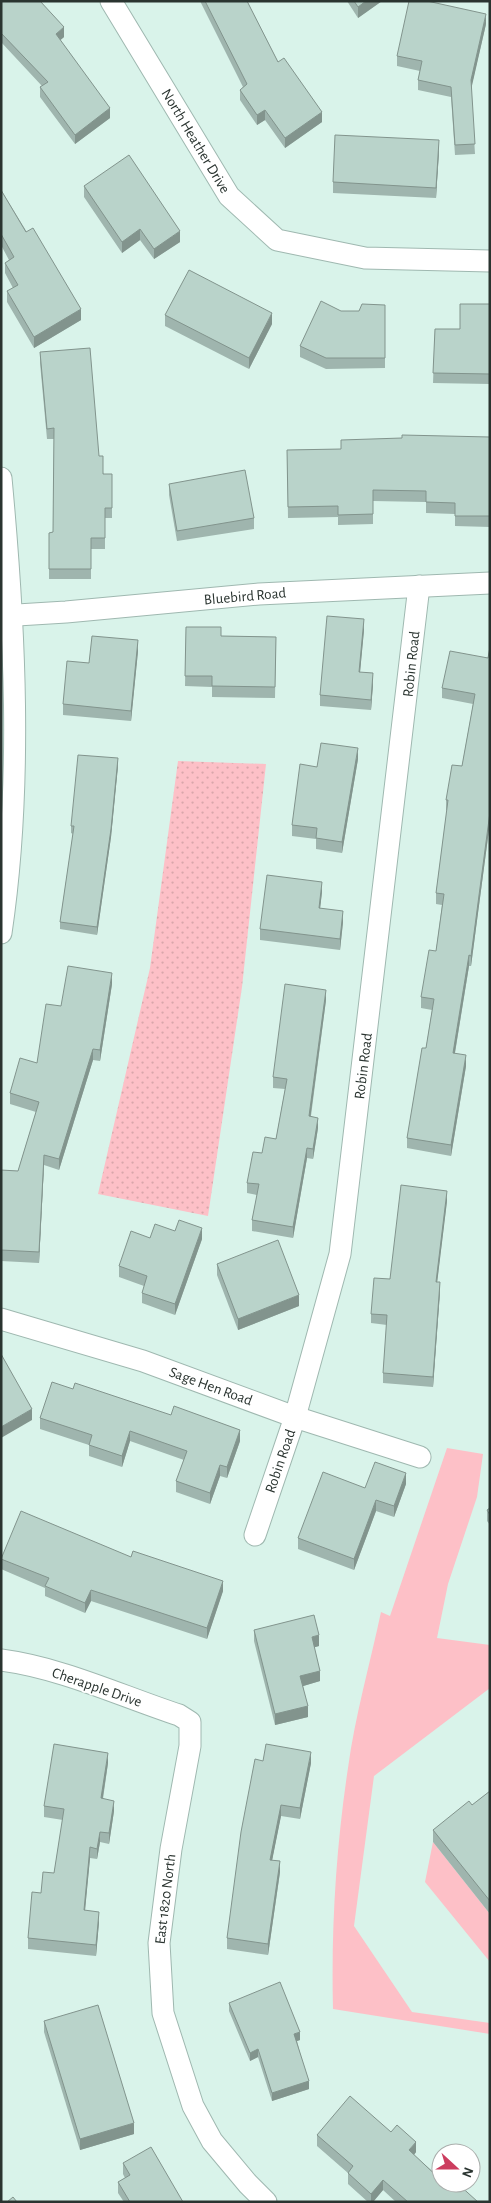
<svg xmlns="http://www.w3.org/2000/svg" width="491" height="2203" font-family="'Alegreya Sans',sans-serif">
  <defs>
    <pattern id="park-dots" width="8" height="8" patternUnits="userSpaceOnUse" patternTransform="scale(1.25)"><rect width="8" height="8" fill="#fdc0c7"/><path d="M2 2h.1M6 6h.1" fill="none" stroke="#d9a6ab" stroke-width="1.8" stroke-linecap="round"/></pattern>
  </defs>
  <rect width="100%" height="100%" fill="#d9f3ea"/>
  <g fill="#fdc0c7">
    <path d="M447,1448l36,6 -6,43 -29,87 -11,54 53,7v43l-116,88 -20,150 58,86 78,11v11l-157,-25c-2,-79 3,-162 15,-241 7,-52 22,-104 33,-156l9,4z"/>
    <path d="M433,1842l57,72v48l-65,-80z"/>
  </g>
  <path fill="url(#park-dots)" d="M178,761l88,3 -24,223 -34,229 -110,-22 52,-226z"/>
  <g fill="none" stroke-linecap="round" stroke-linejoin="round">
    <defs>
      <g id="minor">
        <path d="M111,1l118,195 48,44 88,18 125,3"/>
        <path d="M1,478c14,149 22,307 0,455"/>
        <path d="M1,616l65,-4 193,-18 231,-11"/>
        <path d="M1,1319l142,42 152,56 125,40"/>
        <path d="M255,1535l40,-118 45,-163 79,-668"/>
        <path d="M1,1660c61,8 120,36 178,55l11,7v24l-19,103 -12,94 4,70 30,93 19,35 36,43 18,18"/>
      </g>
    </defs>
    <use href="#minor" stroke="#9fb8b0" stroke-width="23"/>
    <use href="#minor" stroke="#fff" stroke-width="21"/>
  </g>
  <g fill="#9fb5ae">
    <path d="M1,1l63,36 -4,3 50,78 -35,26 -35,-47v-10l2,-1 -41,-44z"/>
    <path d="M200,1h47l31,61 44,60 -37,26 -20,-28 -8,5 -17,-25v-10l3,-3z"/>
    <path d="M347,1h35l-24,17z"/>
    <path d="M486,24l-15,64 4,66 -20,1 -4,-58 -33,-7v-10l2,-9 -23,-5v-10z"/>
    <path d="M439,151l-3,47 -103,-5v-11z"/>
    <path d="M84,186l96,56 -26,17 -14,-19 -18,13 -38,-56z"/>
    <path d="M1,190l80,130 -47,28 -27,-46v-11l6,-3 -8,-15v-10l4,-3 -8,-15z"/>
    <path d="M490,304v80l-57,-1 2,-54h25z"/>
    <path d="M385,305v63l-59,1 -26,-12v-11l41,-35h18z"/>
    <path d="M165,315l107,9 -23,45 -84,-43z"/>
    <path d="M40,352l59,104 13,52v10h-7v31h-14v30h-42v-46l4,-1 1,-93h-7l-7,-76z"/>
    <path d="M490,437v90l-35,-1v-12l-29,-1v-11l-53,-1v23l-35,1v-8l-50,1 -1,-68 54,-1z"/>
    <path d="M169,484l85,34v11l-77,12 -8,-46z"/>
    <path d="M186,627l35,9 55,1 -1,61 -63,-1v-10l-27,-1z"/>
    <path d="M364,630l-4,42 13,12 -2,26 -51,-4v-11z"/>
    <path d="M490,647v175l-19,144h-2l-14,87 11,13 -15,90 -44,-8v-10l19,-90 6,-38 -11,-2v-11l15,-46 6,-46 -6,-1v-11l11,-83h-1v-10l16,-34 11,-62 -31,-6v-10l46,-30z"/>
    <path d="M138,651l-7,70 -68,-6v-11l26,-41z"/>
    <path d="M358,759l-16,94 -26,-4v-10l-24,-3v-11l25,-58z"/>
    <path d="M118,766l-7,71 -14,98 -37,-6v-7l13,-88 -2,-1v-7z"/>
    <path d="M322,892l-2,16 23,14 -3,28 -80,-10v-11z"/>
    <path d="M112,984l-12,77 -7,-1 -34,110 -15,-5 -5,98 -38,-2v-91l17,1 18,-59 -26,-8v-11l27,-30 24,-57z"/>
    <path d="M326,1000l-15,116 7,12 -5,31 -6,-1 -14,80 -41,-7v-11l5,-25 -10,-2v-10l15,-30 14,-14 9,-50 -12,-1v-11z"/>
    <path d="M447,1201l-10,81 3,10 -7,95 -50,-4v-10l4,-48 -16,-2v-9l19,-35z"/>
    <path d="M175,1231l27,8 -27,76 -33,-12v-10l2,-7 -25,-9v-11l31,-28z"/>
    <path d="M217,1264l82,42 -61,24 -21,-55z"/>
    <path d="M73,1389l167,52 -13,37 -7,-2 -10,28 -34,-12v-11l8,-21 -54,-19 -8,26 -33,-11v-11l-49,-16v-11z"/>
    <path d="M406,1484l-12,33 -18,-6 -22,59 -56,-21v-11l67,-50z"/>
    <path d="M490,1508v17l-3,-4v-11z"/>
    <path d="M131,1557l92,34 -16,48 -116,-38 -6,12 -40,-17v-8l-44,-19v-10z"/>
    <path d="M254,1630l65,16 -5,1 6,34 -17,5 5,31 -33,8 -21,-84z"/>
    <path d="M263,1761l48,2 -11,56 -19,-3 -9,44 8,12 -12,83 -41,-6v-11z"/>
    <path d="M108,1763l-5,36 11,12 -5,33 -9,-2 -3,17 -7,-1 -5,52 14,12 -3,34 -68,-7v-11l13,-45 13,-20 9,-53 -19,-3v-11z"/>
    <path d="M490,1791v123l-57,-72v-12l39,-25z"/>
    <path d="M229,2003l71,37 -3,1 12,48 -37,12 -14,-44 -8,4 -21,-50z"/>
    <path d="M44,2021l90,113 -54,16 -36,-118z"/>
    <path d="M391,2132l25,20 -2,3 35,31 29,16h-82l-13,-12 -10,12h-5l-20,-18v-11l-31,-27v-11z"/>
    <path d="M123,2163l60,39h-59l-6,-9v-11l7,-4 -2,-4z"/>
  </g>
  <g fill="#82948d">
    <path d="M366,1h16l-24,17v-11z"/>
    <path d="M486,14v10l-15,66v-10z"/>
    <path d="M64,27v10l-8,7v-10z"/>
    <path d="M110,108v10l-35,26v-9z"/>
    <path d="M265,110v10l-8,5v-10z"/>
    <path d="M322,112v10l-37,26v-10z"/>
    <path d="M439,140v11l-3,47v-10z"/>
    <path d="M140,229v11l-18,13v-11z"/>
    <path d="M180,231v11l-26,17v-10z"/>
    <path d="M81,309v11l-47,28v-11z"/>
    <path d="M272,313v11l-23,45v-11z"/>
    <path d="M364,619v11l-5,53v-11z"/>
    <path d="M138,640v11l-7,70v-10z"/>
    <path d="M373,673v11l-2,26v-10z"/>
    <path d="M358,748v11l-16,94v-11z"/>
    <path d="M118,758v8l-7,71 -14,98v-8z"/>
    <path d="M490,812v10l-19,144v-10z"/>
    <path d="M322,882v10l-3,26v-10z"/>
    <path d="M343,911v11l-3,28v-11z"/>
    <path d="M469,955v11l-16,98v-11z"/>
    <path d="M112,973v11l-12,77v-11z"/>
    <path d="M326,990v10l-17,127v-11z"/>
    <path d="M93,1049v11l-34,110v-11z"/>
    <path d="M466,1055v11l-15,90v-11z"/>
    <path d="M318,1118v10l-5,31v-10z"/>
    <path d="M307,1148v10l-14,80v-11z"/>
    <path d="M44,1155v10l-5,98v-11z"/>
    <path d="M447,1191v10l-11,91v-10z"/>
    <path d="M202,1228v11l-27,76v-11z"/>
    <path d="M440,1282v10l-7,95v-10z"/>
    <path d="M299,1295v11l-61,24v-11z"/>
    <path d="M32,1409v11l-31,18v-11z"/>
    <path d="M240,1430v11l-13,37v-11z"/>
    <path d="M130,1431v10l-8,26v-11z"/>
    <path d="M220,1465v11l-10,28v-11z"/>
    <path d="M406,1473v11l-12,33v-11z"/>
    <path d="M376,1500v11l-22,59v-11z"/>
    <path d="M223,1581v10l-16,48v-11z"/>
    <path d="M91,1590v11l-6,12v-10z"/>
    <path d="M319,1635v11l-7,2v-11z"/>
    <path d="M320,1671v10l-20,6v-11z"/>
    <path d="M308,1706v11l-33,8v-11z"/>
    <path d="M311,1752v11l-11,56v-11z"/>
    <path d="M108,1753v10l-7,46v-11z"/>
    <path d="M114,1801v10l-5,33v-11z"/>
    <path d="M281,1805v11l-11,55v-11z"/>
    <path d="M100,1832v10l-3,17v-10z"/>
    <path d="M90,1847v11l-6,63v-11z"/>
    <path d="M280,1861v11l-12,83v-11z"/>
    <path d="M99,1912v10l-3,34v-11z"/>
    <path d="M300,2032v8l-6,2v-8z"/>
    <path d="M258,2049v8l-8,4v-8z"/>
    <path d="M309,2081v8l-37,12v-8z"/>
    <path d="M134,2123v11l-54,16v-11z"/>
    <path d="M416,2142v10l-7,9v-11z"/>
    <path d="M383,2180v10l-10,12h-2v-8z"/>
  </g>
  <g fill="#b9d3ca" stroke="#82948d">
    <path d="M1,1h39l24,26 -8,7 54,74 -35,27 -35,-48 8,-5 -47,-49z"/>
    <path d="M205,1h42l31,61 6,-4 38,54 -37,26 -20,-28 -8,5 -17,-25 7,-6z"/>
    <path d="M354,1h12l-8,6z"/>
    <path d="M409,1h18l59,13 -15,66 4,64 -20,1 -4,-58 -33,-7 4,-19 -25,-5z"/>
    <path d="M335,135l104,5 -3,48 -103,-6z"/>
    <path d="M129,155l51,76 -26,18 -14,-20 -18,13 -38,-56z"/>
    <path d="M1,190l25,42 7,-4 48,81 -47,28 -27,-46 11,-6 -13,-22 9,-6 -13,-23z"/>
    <path d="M189,270l83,43 -23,45 -84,-43z"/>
    <path d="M321,301l20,10h18l3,-7 23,1v53h-59l-26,-12z"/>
    <path d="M460,304h30v70l-57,-1 2,-44h25z"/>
    <path d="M90,348l9,108h4v18h9v34h-7v30h-14v31h-42v-36l4,-1 1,-104 -7,1 -7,-77z"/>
    <path d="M402,435l88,2v79h-35v-13l-29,-1v-11l-53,-1v24l-35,1v-9l-50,1 -1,-57 54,-1v-9l61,-2z"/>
    <path d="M245,470l9,48 -77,13 -8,-47z"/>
    <path d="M327,616l37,3 -5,53 14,1 -2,27 -51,-5z"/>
    <path d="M186,627h35v9l55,1 -1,50 -63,-1v-10h-27z"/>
    <path d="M92,636l46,4 -7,71 -68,-7 4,-43 22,2z"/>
    <path d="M490,647v165l-19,144 -2,-1 -16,98 13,2 -15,90 -44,-7 15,-90h4l8,-49 -13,-2 8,-47 7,1 8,-57 -8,-1 12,-93h-2l6,-35 10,1 13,-72 -33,-6 8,-37 38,7z"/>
    <path d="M321,743l37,5 -16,94 -26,-4 1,-10 -25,-3 8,-61 17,3z"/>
    <path d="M78,755l40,3 -7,71 -14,98 -37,-5 14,-96h-3z"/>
    <path d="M267,875l55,7 -3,26 24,3 -3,28 -80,-10z"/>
    <path d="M68,966l44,7 -12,77 -7,-1 -34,110 -15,-4 -5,97 -38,-2v-80l17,1 21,-69 -29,-9 10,-35 17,5 9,-59 15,2z"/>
    <path d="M285,984l41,6 -17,126 9,2 -5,31 -6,-1 -14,79 -41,-7 7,-36 -12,-1 6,-31 9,1 3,-16 11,2 11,-60 -14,-2z"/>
    <path d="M401,1185l46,6 -11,91h4l-7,95 -50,-4 4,-58 -16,-1 3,-36 16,1z"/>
    <path d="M179,1220l23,8 -27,76 -33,-11 5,-17 -28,-10 12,-35 19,7 5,-14 20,7z"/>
    <path d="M278,1240l21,55 -61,24 -21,-55z"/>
    <path d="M1,1354l31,55 -31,18z"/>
    <path d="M52,1382l21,7 2,-6 96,32 3,-9 66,24 -13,37 -7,-2 -10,28 -34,-12 11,-30 -57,-20 -8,25 -33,-11 3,-10 -52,-17z"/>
    <path d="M375,1462l31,11 -12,33 -18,-6 -22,59 -56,-21 25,-66 42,16z"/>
    <path d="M490,1508v7l-3,-5z"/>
    <path d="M21,1511l110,46 2,-6 90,30 -16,47 -116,-38 -6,13 -40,-17 4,-8 -48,-19z"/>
    <path d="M314,1615l5,20 -7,2 8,34 -20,5 8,30 -33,8 -21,-84z"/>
    <path d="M54,1744l54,9 -7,45 13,3 -5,32 -9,-1 -3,17 -7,-2 -6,63 15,2 -3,33 -68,-7 4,-46 9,1 2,-21 11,1 10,-64 -20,-3z"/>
    <path d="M266,1744l45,8 -11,56 -19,-3 -11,55 10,1 -12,83 -41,-6 14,-106 14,-73 8,2z"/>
    <path d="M490,1791v110l-57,-71 36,-29 3,4z"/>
    <path d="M280,1982l20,50 -6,2 15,47 -37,12 -14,-44 -8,4 -21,-50z"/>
    <path d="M98,2005l36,118 -54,16 -36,-118z"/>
    <path d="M350,2096l41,36 6,-7 19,17 -7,8 32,30v3h4l4,3 2,-3h6l21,19h-70l-25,-22 -12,14 -23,-21 5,-7 -36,-31z"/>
    <path d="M151,2147l32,55h-53l-12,-20 12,-7 -7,-12z"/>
    <path d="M13,2197l4,5h-10z"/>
  </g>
  <g text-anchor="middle" stroke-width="4" stroke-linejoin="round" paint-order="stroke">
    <g font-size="15" fill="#2a3430" stroke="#fff">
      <text transform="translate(196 141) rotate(59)" y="5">North Heather Drive</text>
      <text transform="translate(245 596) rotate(-5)" y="5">Bluebird Road</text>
      <text transform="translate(411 664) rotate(-84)" y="5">Robin Road</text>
      <text transform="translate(363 1066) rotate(-83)" y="5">Robin Road</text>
      <text transform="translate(211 1386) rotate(20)" y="5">Sage Hen Road</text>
      <text transform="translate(280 1461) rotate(-71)" y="5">Robin Road</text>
      <text transform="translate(97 1687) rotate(19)" y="5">Cherapple Drive</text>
      <text transform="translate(165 1899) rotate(-83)" y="5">East 1820 North</text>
    </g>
  </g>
  <rect width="491" height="2203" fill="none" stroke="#2a3430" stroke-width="5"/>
  <g transform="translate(456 2168) rotate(111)"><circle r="24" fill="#ffffff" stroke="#aaaeac"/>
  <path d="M0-4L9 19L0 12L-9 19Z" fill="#cc3d5f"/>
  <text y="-8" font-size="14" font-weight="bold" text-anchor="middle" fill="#2a3430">N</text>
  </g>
</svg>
